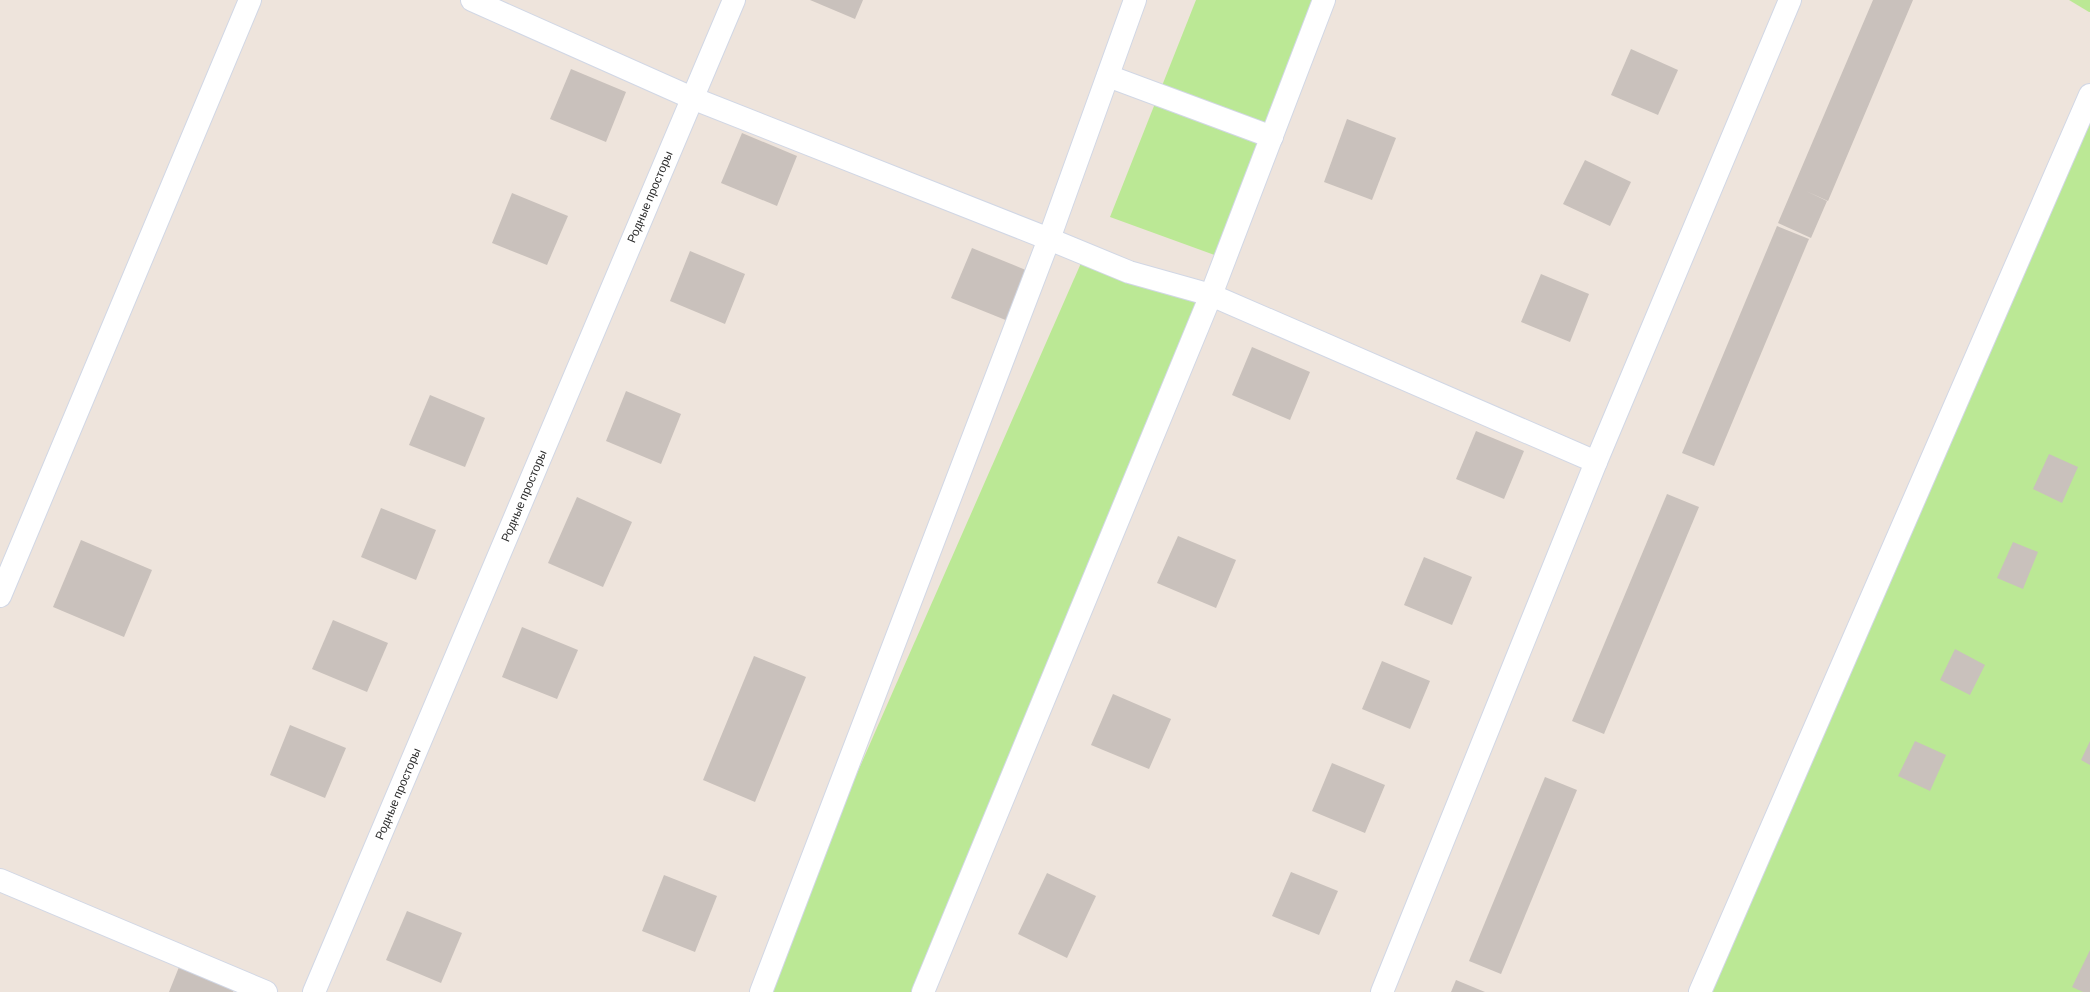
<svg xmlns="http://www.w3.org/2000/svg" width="2090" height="992" font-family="Barlow,sans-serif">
  <rect width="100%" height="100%" fill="#eee4dc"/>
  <g fill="#bbe895">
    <path d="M1196,0h138l-103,261 -121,-44z"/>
    <path d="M2069,0h21v12h-1z"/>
    <path d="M2090,120v872h-378z"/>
    <path d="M1085,254l129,49 -303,689h-150z"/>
  </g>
  <g fill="#c9c1bc">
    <path d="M810,0h53l-8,19z"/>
    <path d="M1873,0h40l-85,201 -22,-10 21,10 -16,37 -33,-15z"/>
    <path d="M1631,49l47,21 -20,45 -47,-20z"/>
    <path d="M571,69l55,23 -20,50 -56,-23z"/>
    <path d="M1347,119l49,19 -24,62 -48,-18z"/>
    <path d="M742,133l55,23 -20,50 -56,-23z"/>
    <path d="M1585,160l46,22 -21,44 -47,-22z"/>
    <path d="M512,193l56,23 -21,49 -55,-22z"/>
    <path d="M1777,226l32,13 -95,227 -32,-13z"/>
    <path d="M972,248l61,25 -20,50 -62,-25z"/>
    <path d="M690,251l55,23 -20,50 -55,-23z"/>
    <path d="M1541,274l48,20 -19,48 -49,-20z"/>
    <path d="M1252,347l58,25 -20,48 -58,-25z"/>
    <path d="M626,391l55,23 -20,50 -55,-23z"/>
    <path d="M430,395l55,23 -20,49 -56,-22z"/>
    <path d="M1476,431l48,20 -20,48 -48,-20z"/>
    <path d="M2049,454l29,13 -16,36 -29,-14z"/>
    <path d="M1667,494l32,13 -95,227 -32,-13z"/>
    <path d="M577,497l55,25 -29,65 -55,-24z"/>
    <path d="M381,508l55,22 -20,50 -55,-23z"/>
    <path d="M1178,536l58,24 -20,48 -59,-25z"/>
    <path d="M81,540l71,30 -28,67 -71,-30z"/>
    <path d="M2013,542l25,10 -15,37 -26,-11z"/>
    <path d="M1424,557l48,20 -20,48 -48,-20z"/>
    <path d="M333,620l55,23 -21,49 -55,-23z"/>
    <path d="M522,627l56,23 -21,49 -55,-22z"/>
    <path d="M1955,649l30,16 -15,30 -30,-15z"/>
    <path d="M754,656l52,21 -51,125 -52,-22z"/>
    <path d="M1382,661l48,20 -20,48 -48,-20z"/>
    <path d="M1113,694l58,25 -22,50 -58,-24z"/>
    <path d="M290,725l56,23 -21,50 -55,-23z"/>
    <path d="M1915,741l31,14 -16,36 -32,-15z"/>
    <path d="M2090,741v24l-9,-5z"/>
    <path d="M1332,763l53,22 -20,48 -53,-22z"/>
    <path d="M1545,777l32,13 -76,184 -32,-13z"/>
    <path d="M1291,872l47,19 -19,44 -47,-19z"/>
    <path d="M1047,873l49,23 -29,62 -49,-24z"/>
    <path d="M664,875l53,21 -22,56 -53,-21z"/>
    <path d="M407,911l55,22 -21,50 -55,-23z"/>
    <path d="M2090,950v42h-7l-11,-5z"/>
    <path d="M179,967l55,23 -1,2h-64z"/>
    <path d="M1456,980l29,12h-34z"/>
  </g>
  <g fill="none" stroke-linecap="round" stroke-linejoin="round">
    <defs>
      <g id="minor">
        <path d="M472,0l220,98 357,141 80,33 82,23 385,167"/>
        <path d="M1108,76l164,61"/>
        <path d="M0,596l250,-596"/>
        <path d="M0,880l266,112"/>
        <path d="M314,992l420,-992"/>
        <path d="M761,992l288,-753 86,-239"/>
        <path d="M923,992l288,-697 113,-295"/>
        <path d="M1382,992l214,-530 194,-462"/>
        <path d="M1700,992l390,-897"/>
      </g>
    </defs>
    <use href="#minor" stroke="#d1d7e5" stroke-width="24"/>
    <use href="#minor" stroke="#fff" stroke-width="22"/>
  </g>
  <g text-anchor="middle" stroke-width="4" stroke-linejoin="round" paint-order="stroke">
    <g font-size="12" fill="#2b2b2b" stroke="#fff">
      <text transform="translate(650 197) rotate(-67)" y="4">Родные просторы</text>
      <text transform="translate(524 496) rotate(-67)" y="4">Родные просторы</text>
      <text transform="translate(398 794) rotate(-67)" y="4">Родные просторы</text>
    </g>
  </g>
</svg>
